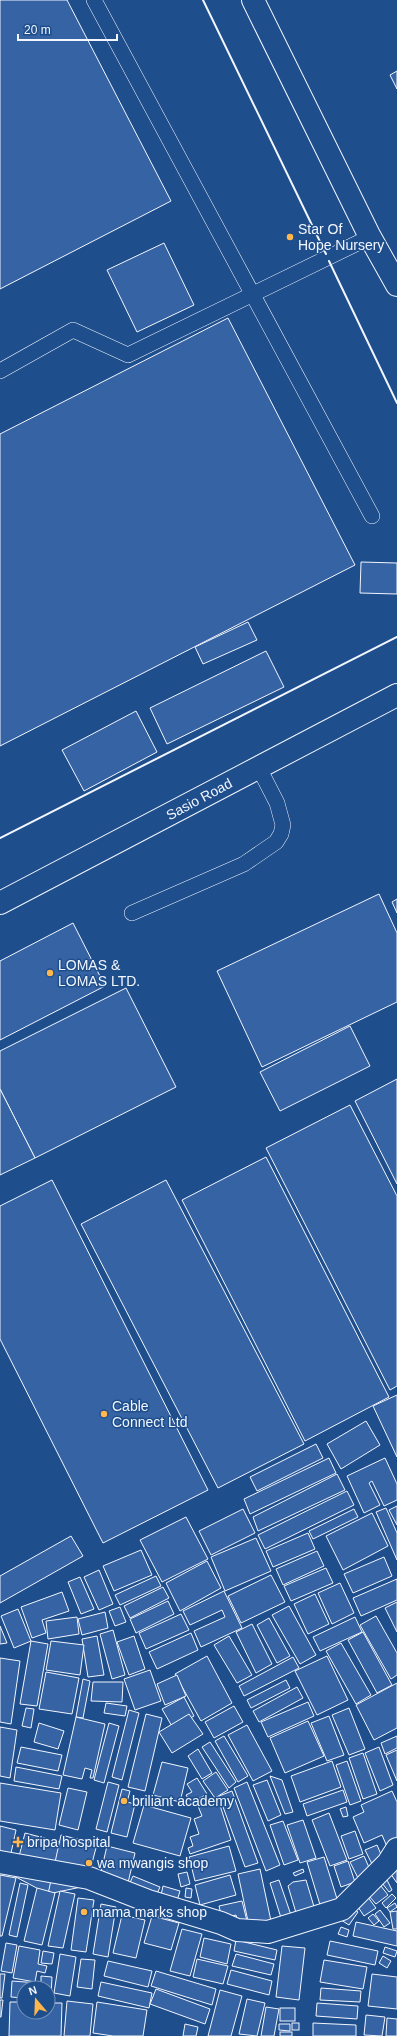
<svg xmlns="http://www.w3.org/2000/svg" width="397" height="2036" font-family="Arial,sans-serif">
  <rect width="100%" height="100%" fill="#1f4e8c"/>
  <g fill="#3563a3" stroke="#f2f6ff">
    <path d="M0,0h67l104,201 -171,88z"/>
    <path d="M397,71v18l-7,-14z"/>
    <path d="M164,243l30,62 -57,27 -30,-62z"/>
    <path d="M228,318l127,247 -355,181v-312z"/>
    <path d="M361,562l36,1v31l-37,-1z"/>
    <path d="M248,622l9,18 -54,24 -8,-17z"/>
    <path d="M266,651l18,36 -117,57 -17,-36z"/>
    <path d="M136,711l21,41 -73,39 -22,-41z"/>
    <path d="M379,894l18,39v69l-135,65 -45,-96z"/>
    <path d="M397,899v14l-5,-11z"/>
    <path d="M73,923l32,63 -105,54v-79z"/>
    <path d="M126,988l50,99 -141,71 -35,-69v-38z"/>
    <path d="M350,1026l20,40 -90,45 -20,-39z"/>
    <path d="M397,1079v105l-42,-83z"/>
    <path d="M0,1089l35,69 -35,17z"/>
    <path d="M350,1105l47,91v190l-7,4 -124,-242z"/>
    <path d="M266,1157l123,240 -84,44 -123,-241z"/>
    <path d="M52,1180l156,310 -105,53 -103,-204v-133z"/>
    <path d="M166,1180l138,264 -86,44 -137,-264z"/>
    <path d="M397,1395v62l-24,-51z"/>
    <path d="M366,1421l14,24 -39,24 -14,-25z"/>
    <path d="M316,1444l7,14 -66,33 -7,-14z"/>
    <path d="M329,1458l7,15 -86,41 -6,-15z"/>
    <path d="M385,1458l12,26v16l-13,6 -12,-25 -3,2 11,22 -16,8 -17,-37z"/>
    <path d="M337,1474l8,16 -87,41 -5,-14z"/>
    <path d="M347,1491l7,14 -89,44 -7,-14z"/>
    <path d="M397,1506v19l-8,-15z"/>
    <path d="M386,1508l11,25v27l-21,-48z"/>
    <path d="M243,1509l12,24 -44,22 -12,-24z"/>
    <path d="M354,1509l4,8 -45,22 -4,-8z"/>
    <path d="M372,1513l16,33 -45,24 -17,-34z"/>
    <path d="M186,1517l22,42 -46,23 -22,-42z"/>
    <path d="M308,1533l7,16 -42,18 -7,-16z"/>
    <path d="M71,1536l12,20 -83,47v-27z"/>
    <path d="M256,1538l15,33 -46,20 -14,-34z"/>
    <path d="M141,1550l11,25 -38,16 -11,-25z"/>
    <path d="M317,1551l7,15 -41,19 -7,-16z"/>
    <path d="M384,1557l8,19 -39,17 -9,-19z"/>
    <path d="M207,1561l14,27 -41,23 -14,-28z"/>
    <path d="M326,1568l7,15 -42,18 -7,-15z"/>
    <path d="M99,1570l14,34 -14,6 -15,-33z"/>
    <path d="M271,1575l14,27 -44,21 -13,-27z"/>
    <path d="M156,1576l5,10 -41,19 -5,-10z"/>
    <path d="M80,1577l14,32 -13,5 -13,-32z"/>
    <path d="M397,1579v21l-36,16 -8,-18z"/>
    <path d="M340,1583l14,30 -22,11 -14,-31z"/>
    <path d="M163,1587l6,11 -39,20 -6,-12z"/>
    <path d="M224,1591l18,37 -41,19 -7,-16 31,-14 -3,-7 -32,15 -7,-14z"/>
    <path d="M62,1592l7,19 -27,9 4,13 -14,5 -11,-31z"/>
    <path d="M315,1594l14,30 -21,10 -14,-30z"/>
    <path d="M168,1601l6,13 -38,19 -6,-14z"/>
    <path d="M397,1602v30l-12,-24z"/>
    <path d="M289,1606l27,49 -16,9 -28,-49z"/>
    <path d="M120,1607l6,15 -11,4 -6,-15z"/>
    <path d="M18,1609l13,32 -17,7 -13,-32z"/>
    <path d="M105,1612l3,16 -26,7 -4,-16z"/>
    <path d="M181,1614l8,16 -43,19 -7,-16z"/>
    <path d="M376,1616l21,37v22l-6,4 -31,-54z"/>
    <path d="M77,1617l2,17 -31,5 -2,-18z"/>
    <path d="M355,1617l7,15 -42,19 -7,-14z"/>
    <path d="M269,1618l21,38 -13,7 -20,-38z"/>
    <path d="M252,1624l20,40 -16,9 -20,-41z"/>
    <path d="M0,1626l7,17 -7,1z"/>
    <path d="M113,1630l12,45 -13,4 -12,-45z"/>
    <path d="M363,1632l29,53 -15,8 -29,-53z"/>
    <path d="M191,1633l7,17 -41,19 -8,-17z"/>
    <path d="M97,1636l7,39 -16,2 -6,-38z"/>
    <path d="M134,1636l11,33 -16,6 -12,-33z"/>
    <path d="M229,1636l23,39 -15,8 -23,-38z"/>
    <path d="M31,1641l17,3 -11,62 -17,-2z"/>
    <path d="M51,1641l33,4 -4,30 -34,-5z"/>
    <path d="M341,1643l30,52 -15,9 -30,-53z"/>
    <path d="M207,1656l25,47 -31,18 -26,-47z"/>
    <path d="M327,1656l21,44 -31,15 -22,-44z"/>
    <path d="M293,1657l6,11 -55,28 -5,-10z"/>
    <path d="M0,1658l20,3 -9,63 -11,-2z"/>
    <path d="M150,1670l11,31 -26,9 -11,-31z"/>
    <path d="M46,1672l33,6 -7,36 -33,-5z"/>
    <path d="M177,1675l9,21 -21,9 -8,-21z"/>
    <path d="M83,1679l7,2 -7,37 -7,-1z"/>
    <path d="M286,1680l4,8 -39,20 -4,-8z"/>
    <path d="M93,1682h30l-1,20 -31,-1z"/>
    <path d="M397,1683v45l-23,12 -18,-35z"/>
    <path d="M297,1687l6,11 -44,24 -6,-11z"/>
    <path d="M184,1697l10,19 -21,12 -11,-19z"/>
    <path d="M308,1702l6,14 -46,21 -7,-15z"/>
    <path d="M106,1703l21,3 -2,10 -21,-3z"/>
    <path d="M234,1706l9,16 -29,16 -9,-16z"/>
    <path d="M26,1708l8,1 -3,19 -9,-2z"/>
    <path d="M349,1708l16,41 -16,6 -17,-40z"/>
    <path d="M129,1710l10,3 -17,67 -10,-3z"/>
    <path d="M146,1714l16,4 -17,73 -17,-4z"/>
    <path d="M189,1714l14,20 -31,19 -13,-21z"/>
    <path d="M329,1716l15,39 -17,6 -16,-38z"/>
    <path d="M76,1717l29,7 -12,54h-3l2,-8 -7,-2 -3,11 -19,-4z"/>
    <path d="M308,1721l16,35 -39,17 -15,-35z"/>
    <path d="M39,1723l25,8 -6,18 -24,-7z"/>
    <path d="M109,1723l10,3 -15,57 -10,-3z"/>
    <path d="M247,1725l25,46 -19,10 -25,-46z"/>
    <path d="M0,1727l17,3 -7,48 -10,-2z"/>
    <path d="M224,1736l24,40 -10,6 -23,-41z"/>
    <path d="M397,1736v12l-12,6 -4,-11z"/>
    <path d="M210,1742l26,40 -7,6 -27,-41z"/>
    <path d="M21,1747l41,8 -4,16 -41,-8z"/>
    <path d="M379,1747l14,38 -13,6 -15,-38z"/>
    <path d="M198,1749l14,24 -10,6 -14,-23z"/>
    <path d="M397,1750v31l-11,-26z"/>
    <path d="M363,1753l14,41 -14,5 -14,-41z"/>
    <path d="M332,1761l9,26 -41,15 -9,-26z"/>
    <path d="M347,1761l14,40 -11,4 -14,-40z"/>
    <path d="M162,1762l26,6 -8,34 -27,-7z"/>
    <path d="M16,1767l46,9 -3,13 -45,-8z"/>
    <path d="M216,1772l12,18 -13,8 -12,-17z"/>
    <path d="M270,1776l12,4 11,32 -8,2z"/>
    <path d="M197,1778l10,16 -16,9 -5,-8 6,-3 -5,-8z"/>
    <path d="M267,1780l14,35 -13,6 -15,-36z"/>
    <path d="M108,1782l11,3 -12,47 -11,-3z"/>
    <path d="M247,1782l33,83 -14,6 -32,-83z"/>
    <path d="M0,1783l61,10 -6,37 -55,-9z"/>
    <path d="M68,1788l19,4 -9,38 -19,-5z"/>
    <path d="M122,1789l8,2 -3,11 8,2 -8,33 -16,-4z"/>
    <path d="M343,1790l4,12 -40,14 -4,-12z"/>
    <path d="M232,1791l26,72 -13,4 -26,-71z"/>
    <path d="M392,1791l5,11v43l-9,4 -6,-14 -18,8 -11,-26 11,-5 -3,-7z"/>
    <path d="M218,1799l13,41 -41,14 -2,-6 5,-2 -3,-9 9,-3 -5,-15 8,-3 -4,-10z"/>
    <path d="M144,1805l47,13 -11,38 -47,-13z"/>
    <path d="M346,1807l2,9 -5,1 -3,-8z"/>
    <path d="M329,1813l18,47 -17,6 -18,-46z"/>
    <path d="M303,1820l13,38 -16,5 -13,-38z"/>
    <path d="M283,1821l15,39 -14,5 -14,-40z"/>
    <path d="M0,1826l16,4 -8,37 -8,-1z"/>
    <path d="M355,1831l8,23 -14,5 -8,-23z"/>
    <path d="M25,1833l42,11 -19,50 -34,-18z"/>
    <path d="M61,1835l36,9 -11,42 -38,8z"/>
    <path d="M377,1845l6,14 -11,5 -7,-14z"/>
    <path d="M107,1846l28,7 -11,47 -28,-7z"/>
    <path d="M229,1846l7,25 -41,10 -6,-24z"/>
    <path d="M364,1856l7,16 -13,6 -8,-16z"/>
    <path d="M324,1857l14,45 -17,6 -14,-46z"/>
    <path d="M348,1861l7,21 -14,5 -7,-21z"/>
    <path d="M397,1868v15l-7,-10z"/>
    <path d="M260,1869l11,52 -22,5 -11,-52z"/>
    <path d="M303,1869l1,3 -9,4 -2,-3z"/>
    <path d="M187,1872l3,12 -9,3 -3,-13z"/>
    <path d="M0,1875l16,3 -14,58h-2z"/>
    <path d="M230,1875l6,20 -36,10 -5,-20z"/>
    <path d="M133,1876l27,11 -5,11 -27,-11z"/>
    <path d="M279,1880l13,38 -10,3 -12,-38z"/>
    <path d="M306,1880l9,30 -18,6 -9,-30 5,-4z"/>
    <path d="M387,1880l5,10 -3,2 -7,-9z"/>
    <path d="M20,1883l8,2 -11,52 -8,-2z"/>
    <path d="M163,1886l17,5 -4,13 -16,-4z"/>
    <path d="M381,1886l7,9 -12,9 -7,-8z"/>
    <path d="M37,1888l18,5 -13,52 -18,-4z"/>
    <path d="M186,1888l6,1 -1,9 -6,-1z"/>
    <path d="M60,1891l15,3 -12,54 -15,-2z"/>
    <path d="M392,1894l4,4 -10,10 -4,-5z"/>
    <path d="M367,1896l9,12 -12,8 -8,-12z"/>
    <path d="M78,1898l16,2 -8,52 -15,-2z"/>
    <path d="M242,1901l5,20 -9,2 -2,-8 -14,4 -3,-13z"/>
    <path d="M395,1903l2,4 -7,5 -3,-4z"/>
    <path d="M101,1904l15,3 -8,50 -15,-3z"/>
    <path d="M350,1906l8,6 -9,13 -8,-5z"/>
    <path d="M380,1910l10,13 -6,4 -9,-13z"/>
    <path d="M397,1911v18h-4l-3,-17z"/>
    <path d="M373,1914l6,7 -5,4 -6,-7z"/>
    <path d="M122,1915l23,5 -9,38 -23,-5z"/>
    <path d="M152,1916l27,7 -8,27 -27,-7z"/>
    <path d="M356,1922l41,9v15l-44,-10z"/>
    <path d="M341,1927l8,3 -2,7 -9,-3z"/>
    <path d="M182,1929l20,5 -12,42 -20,-5z"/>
    <path d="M204,1938l27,6 -4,20 -27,-7z"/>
    <path d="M236,1940l41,10 -2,10 -41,-9z"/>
    <path d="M330,1941l48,10 -3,14 -48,-10z"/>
    <path d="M6,1943l11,2 -5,28 -11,-2z"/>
    <path d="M19,1946l21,4 -2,14 9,2 -2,7 -8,-2 -2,11 -22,-4z"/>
    <path d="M282,1946l23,2 -6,52 -23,-3z"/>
    <path d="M385,1947l12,4 -2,6 -12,-4z"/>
    <path d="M43,1951l11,2 -2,11 -11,-1z"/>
    <path d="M60,1954l16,3 -6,39 -16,-3z"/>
    <path d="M236,1954l38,10 -3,11 -39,-9z"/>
    <path d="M383,1956l8,5 -4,7 -8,-5z"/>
    <path d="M81,1959l14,1 -3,29 -15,-2z"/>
    <path d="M197,1959l31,7 -5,18 -30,-7z"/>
    <path d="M324,1960l43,7 -4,22 -43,-7z"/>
    <path d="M108,1961l44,10 -4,16 -44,-11z"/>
    <path d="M231,1970l41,11 -3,14 -42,-11z"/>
    <path d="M156,1971l60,18 -4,16 -61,-19z"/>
    <path d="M0,1974h5l-3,24h-2z"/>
    <path d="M372,1974l25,3v32l-29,-3z"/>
    <path d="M41,1976l11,1 -1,18h-3v-7h-7z"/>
    <path d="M12,1981l26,2 -1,5h-13v10l-13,-1z"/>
    <path d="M101,1982l51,11 -3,15 -51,-12z"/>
    <path d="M321,1988l40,3 -1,11 -40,-2z"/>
    <path d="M156,1989l54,20 -5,15 -55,-20z"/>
    <path d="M220,1990l22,6 -11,40h-23z"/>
    <path d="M247,1999l18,4 -8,33 -18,-2z"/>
    <path d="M0,2000h3l-2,17h-1z"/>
    <path d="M67,2001l26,3 -3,32h-26z"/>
    <path d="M10,2002h14v10h24v-9h14l-1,33h-52z"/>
    <path d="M97,2002l50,8 -4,26h-30l-20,-3z"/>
    <path d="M317,2003l41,3 -1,13 -41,-3z"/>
    <path d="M266,2007l13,2 -5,27h-13z"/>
    <rect x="280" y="2008" width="15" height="13"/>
    <path d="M366,2015l19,2 -3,19 -18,-1z"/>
    <path d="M387,2018l10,1v17h-11z"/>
    <rect x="292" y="2023" width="7" height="7"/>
    <path d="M313,2023l43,2v11h-43z"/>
    <path d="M185,2024l13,3 -2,9h-13z"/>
    <path d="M279,2024h11v7l-11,-1z"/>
    <rect x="280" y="2032" width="12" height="4"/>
  </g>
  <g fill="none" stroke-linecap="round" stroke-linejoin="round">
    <defs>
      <g id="service">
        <path d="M94,0l278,516"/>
        <path d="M0,371l73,-41 55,25 242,-118"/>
        <path d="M132,913l112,-49 32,-22 5,-8 2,-9 -6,-22 -18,-35"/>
      </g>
      <g id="minor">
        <path d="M253,0l117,237 27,48"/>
        <path d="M0,903l397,-208"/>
        <path d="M0,1862l89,16 59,23 73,22 16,7 31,2 74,-23 46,-46 9,-14"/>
      </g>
    </defs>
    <use href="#service" stroke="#f2f6ff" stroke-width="16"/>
    <use href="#minor" stroke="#f2f6ff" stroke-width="24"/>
    <use href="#service" stroke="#1f4e8c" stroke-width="15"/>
    <use href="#minor" stroke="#1f4e8c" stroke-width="22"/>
    <g stroke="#f2f6ff" stroke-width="2">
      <path d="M203,0l123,254"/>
      <path d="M329,261l68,142"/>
      <path d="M0,838l397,-201"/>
    </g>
  </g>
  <g fill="#ffb74d" stroke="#1f4e8c" stroke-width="1.5">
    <circle cx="290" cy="237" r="4"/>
    <circle cx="50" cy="973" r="4"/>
    <circle cx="104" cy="1414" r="4"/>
    <circle cx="124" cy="1801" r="4"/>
    <path d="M16 1836h4v4h4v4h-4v4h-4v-4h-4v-4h4z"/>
    <circle cx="89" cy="1863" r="4"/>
    <circle cx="84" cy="1912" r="4"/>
  </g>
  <g text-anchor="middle" stroke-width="3" stroke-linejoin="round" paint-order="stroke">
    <g font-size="14" fill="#f2f6ff" stroke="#1f4e8c" text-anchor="start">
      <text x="298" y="234">Star Of<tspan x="298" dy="16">Hope Nursery</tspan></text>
      <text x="58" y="970">LOMAS &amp;<tspan x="58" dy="16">LOMAS LTD.</tspan></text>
      <text x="112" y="1411">Cable<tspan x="112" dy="16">Connect Ltd</tspan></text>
      <text x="132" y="1806">briliant academy</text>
      <text x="27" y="1847">bripa hospital</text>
      <text x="97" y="1868">wa mwangis shop</text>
      <text x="92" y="1917">mama marks shop</text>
    </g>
    <g font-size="14" fill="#f2f6ff" stroke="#1f4e8c">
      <text transform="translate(199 799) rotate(-28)" y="5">Sasio Road</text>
    </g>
  </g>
  <g transform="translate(36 2000) rotate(341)"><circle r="19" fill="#1f4e8c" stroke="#7391ba"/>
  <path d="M0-3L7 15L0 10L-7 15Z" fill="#ffb74d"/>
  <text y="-6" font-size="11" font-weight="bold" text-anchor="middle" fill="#f2f6ff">N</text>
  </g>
  <path d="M18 34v6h99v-6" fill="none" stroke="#f2f6ff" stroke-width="2"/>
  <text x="24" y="34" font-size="12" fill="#f2f6ff" stroke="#1f4e8c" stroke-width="3" paint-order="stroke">20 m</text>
</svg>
